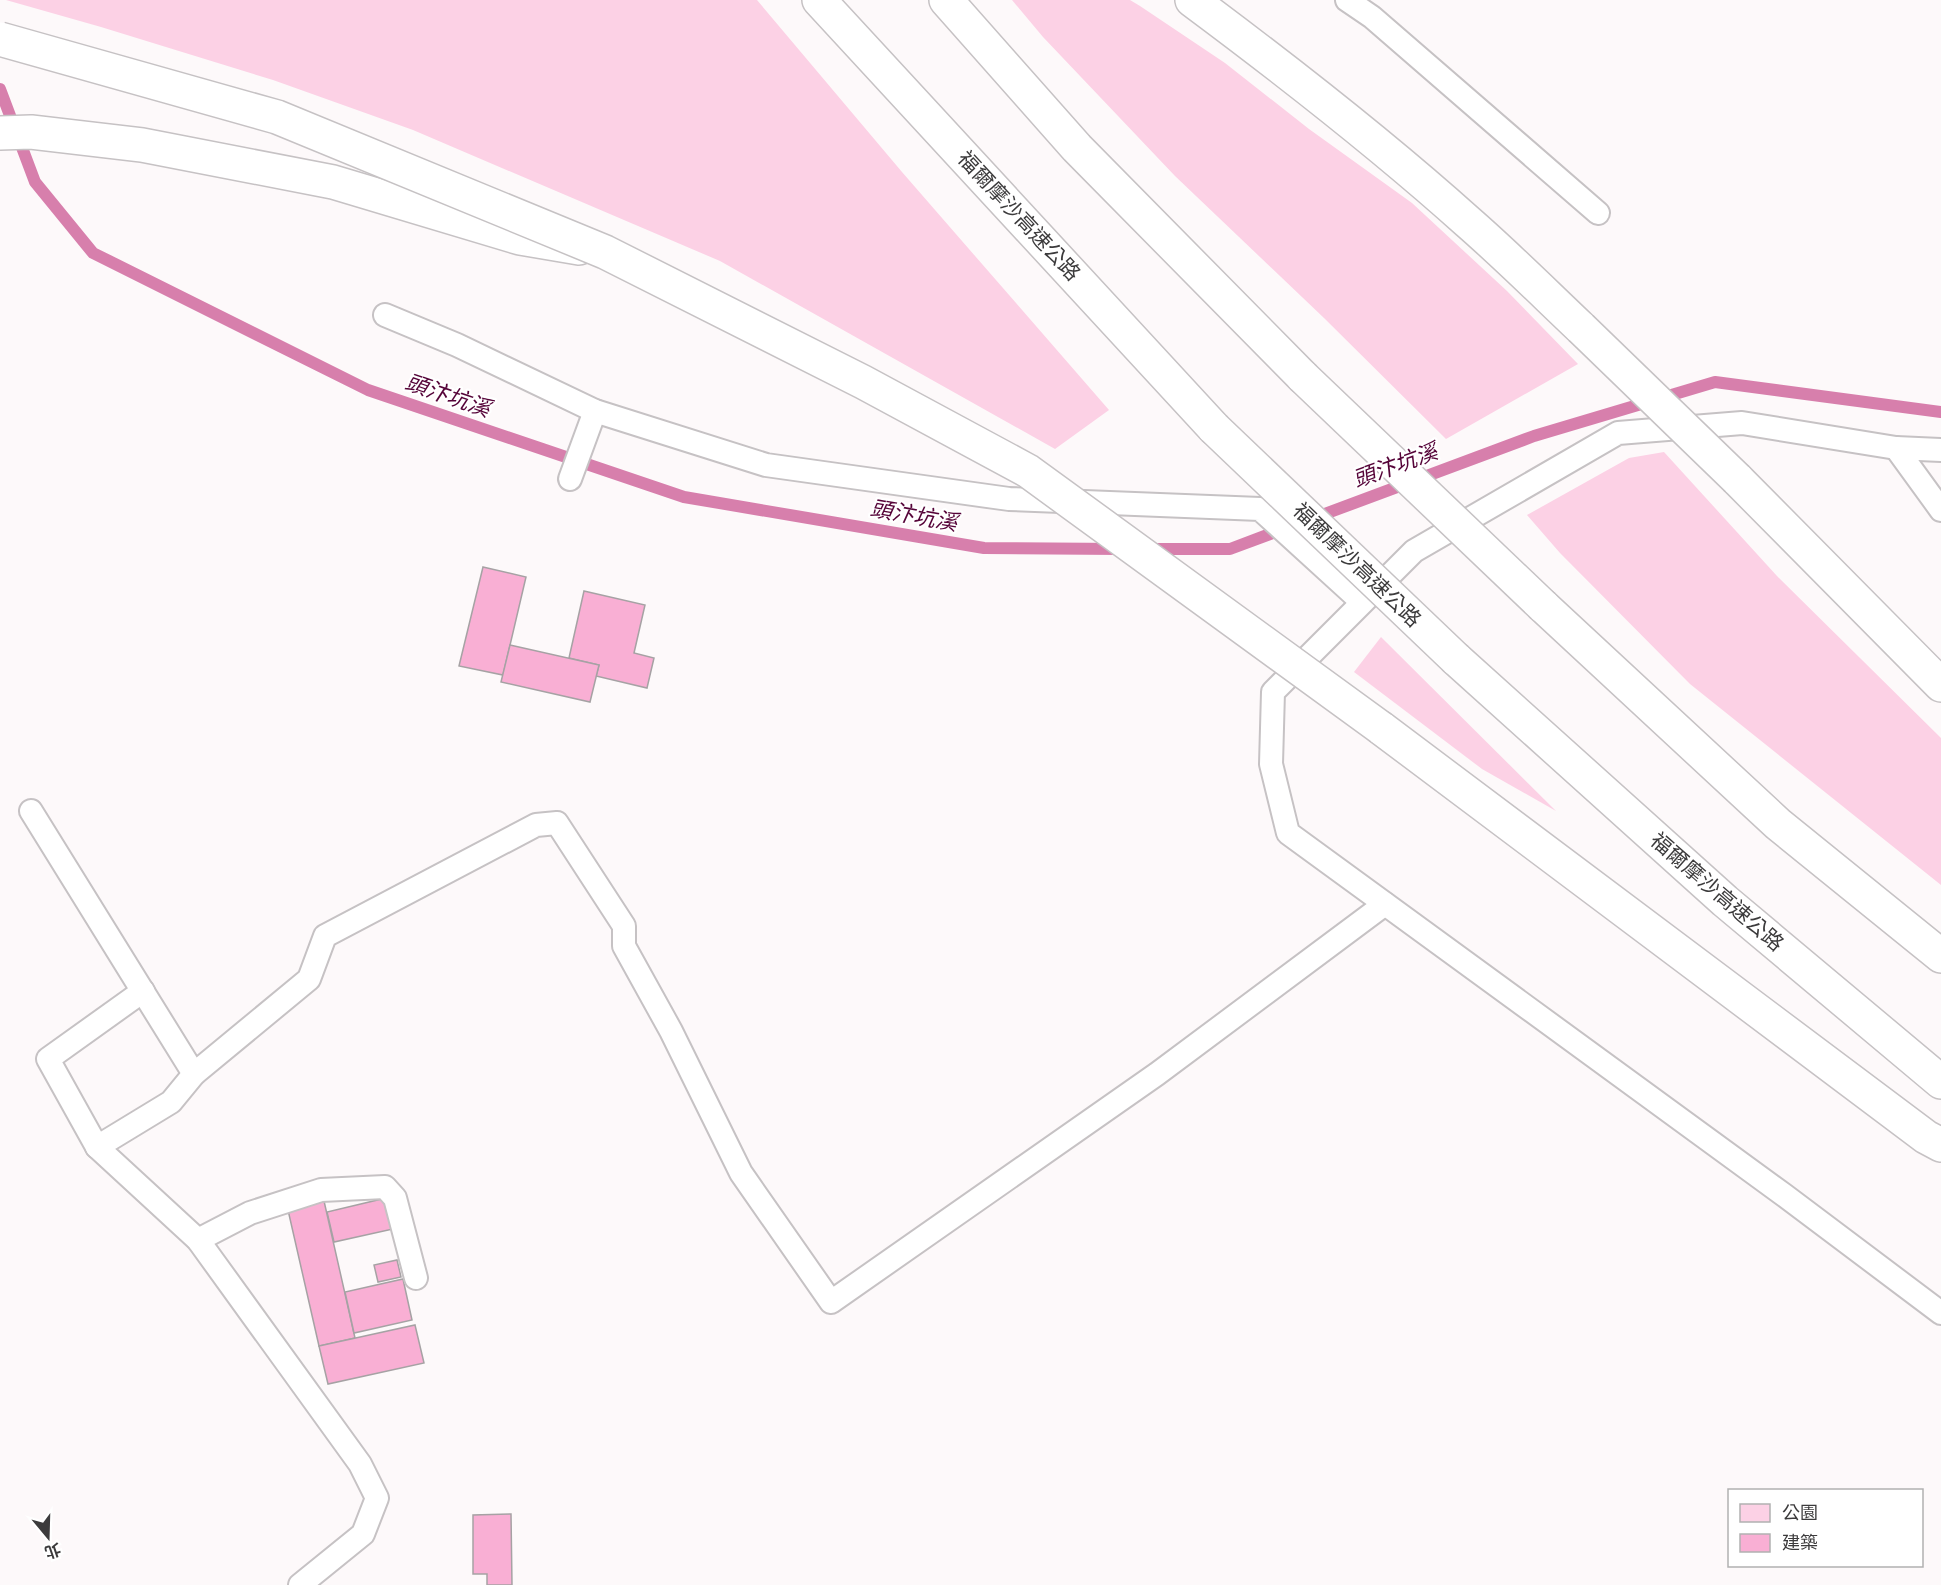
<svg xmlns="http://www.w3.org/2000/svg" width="1941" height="1585" font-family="Ubuntu,'Noto Sans TC',sans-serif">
  <rect width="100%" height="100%" fill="#fdf9fa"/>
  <g fill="#fcd1e5">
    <path d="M6,0h751l145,172 207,238 -54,39 -335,-188 -307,-131 -140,-50 -172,-53z"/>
    <path d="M1012,0h118l10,6 85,57 84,66 103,74 95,88 71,73 -132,75 -122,-121 -149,-142 -132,-139z"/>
    <path d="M1664,452l113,124 164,162v147l-251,-201 -130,-131 -33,-38 102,-57z"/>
    <path d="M1381,637l175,174 -74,-42 -128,-97z"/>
  </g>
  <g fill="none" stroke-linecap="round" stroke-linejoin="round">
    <g stroke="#d77fac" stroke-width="12">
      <path d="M0,89l35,93 58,71 275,137 316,107 300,51 138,1"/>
      <path d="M1314,518l220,-82 181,-54 226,30"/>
      <path d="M1148,549h82l56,-21"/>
    </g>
  </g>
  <g fill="#f9afd4" stroke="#a6a2a4" stroke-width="1.5">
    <path d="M483,567l43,10 -23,98 -44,-9z"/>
    <path d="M584,591l61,14 -11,48 20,5 -7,30 -51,-12 3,-11 -30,-7z"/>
    <path d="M510,645l89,20 -9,37 -89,-20z"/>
    <path d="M386,1198l7,31 -59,13 -7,-30z"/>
    <path d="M324,1201l31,137 -36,8 -31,-136z"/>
    <path d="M397,1260l4,17 -23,5 -4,-17z"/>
    <path d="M403,1279l9,41 -58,13 -9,-41z"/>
    <path d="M415,1325l9,38 -96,21 -9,-38z"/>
    <path d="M511,1514l1,71h-25v-11h-14v-59z"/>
  </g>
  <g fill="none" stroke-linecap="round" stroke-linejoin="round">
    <defs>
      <g id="lane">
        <path d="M1347,0l25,17 226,196"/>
        <path d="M385,315l72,30 138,66 171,54 243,34 251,10 102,93"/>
        <path d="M1896,448l45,62"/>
        <path d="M1941,450l-45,-2 -154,-25 -124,10 -204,118 -141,141 -2,72 17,69 496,362 157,118"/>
        <path d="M570,479l25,-68"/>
        <path d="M31,811l163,263"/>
        <path d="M97,1147l-49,-88 95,-68"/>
        <path d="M198,1240l52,-27 71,-23 64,-3 10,11 21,80"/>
        <path d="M300,1585l63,-51 14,-36 -17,-34 -162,-224 -101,-93 74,-45 23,-28 115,-95 16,-43 211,-111 21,-2 67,103v20l47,85 70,142 90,129 326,-228 228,-170"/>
      </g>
      <g id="highway">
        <path d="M819,0l395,428"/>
        <path d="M946,0l131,148 226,229"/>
        <path d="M1192,0c94,70 188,143 276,222 39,34 75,70 113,106"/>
        <path d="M0,133l31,-1 111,13 191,37 187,56 59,10"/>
        <path d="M1737,479l204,206"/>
        <path d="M1543,606l235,218 163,132"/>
        <path d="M1456,659l269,242 216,181"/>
        <path d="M1381,728l545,409 15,8"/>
      </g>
    </defs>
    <use href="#lane" stroke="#c6c2c4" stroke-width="26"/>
    <use href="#highway" stroke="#c6c2c4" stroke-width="36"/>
    <use href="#lane" stroke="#fff" stroke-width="22"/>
    <use href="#highway" stroke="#fff" stroke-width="33"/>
    <defs>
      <g id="highway-bridge">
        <path d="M0,39l277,78 328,135 258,130 165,89 353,257"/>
        <path d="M1581,328l156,151"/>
        <path d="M1303,377l240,229"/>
        <path d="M1214,428l242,231"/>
      </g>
    </defs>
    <use href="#highway-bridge" stroke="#c6c2c4" stroke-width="36" stroke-linecap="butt"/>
    <use href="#highway-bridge" stroke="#fff" stroke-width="33"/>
  </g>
  <g text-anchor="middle" stroke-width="4.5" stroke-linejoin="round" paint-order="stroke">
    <g font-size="21" fill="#3c3b3c" stroke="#fff">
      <text transform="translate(1019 216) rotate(47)" y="7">福爾摩沙高速公路</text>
      <text transform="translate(1357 565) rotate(44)" y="7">福爾摩沙高速公路</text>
      <text transform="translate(1717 892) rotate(41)" y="7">福爾摩沙高速公路</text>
    </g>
    <g font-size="22" font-style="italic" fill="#550338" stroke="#fff">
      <text transform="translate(448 395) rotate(19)" y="8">頭汴坑溪</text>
      <text transform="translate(1395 465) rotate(-20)" y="8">頭汴坑溪</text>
      <text transform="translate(914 515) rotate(10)" y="8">頭汴坑溪</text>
    </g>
  </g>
  <rect x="1728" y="1489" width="195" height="78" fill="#ffffff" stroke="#b1b1b1" stroke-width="1.5"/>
  <rect x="1740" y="1504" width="30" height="18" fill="#fcd1e5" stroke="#b1b1b1" stroke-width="1.5"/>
  <text x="1782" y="1519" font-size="18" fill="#3c3b3c">公園</text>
  <rect x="1740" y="1534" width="30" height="18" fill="#f9afd4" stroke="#b1b1b1" stroke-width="1.5"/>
  <text x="1782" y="1549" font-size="18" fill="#3c3b3c">建築</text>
  <g transform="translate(48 1537) rotate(161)" stroke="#ffffff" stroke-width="4.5" paint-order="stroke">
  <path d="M0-4.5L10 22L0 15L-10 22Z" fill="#3c3b3c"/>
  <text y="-9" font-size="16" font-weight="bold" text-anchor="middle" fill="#3c3b3c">北</text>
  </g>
</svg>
